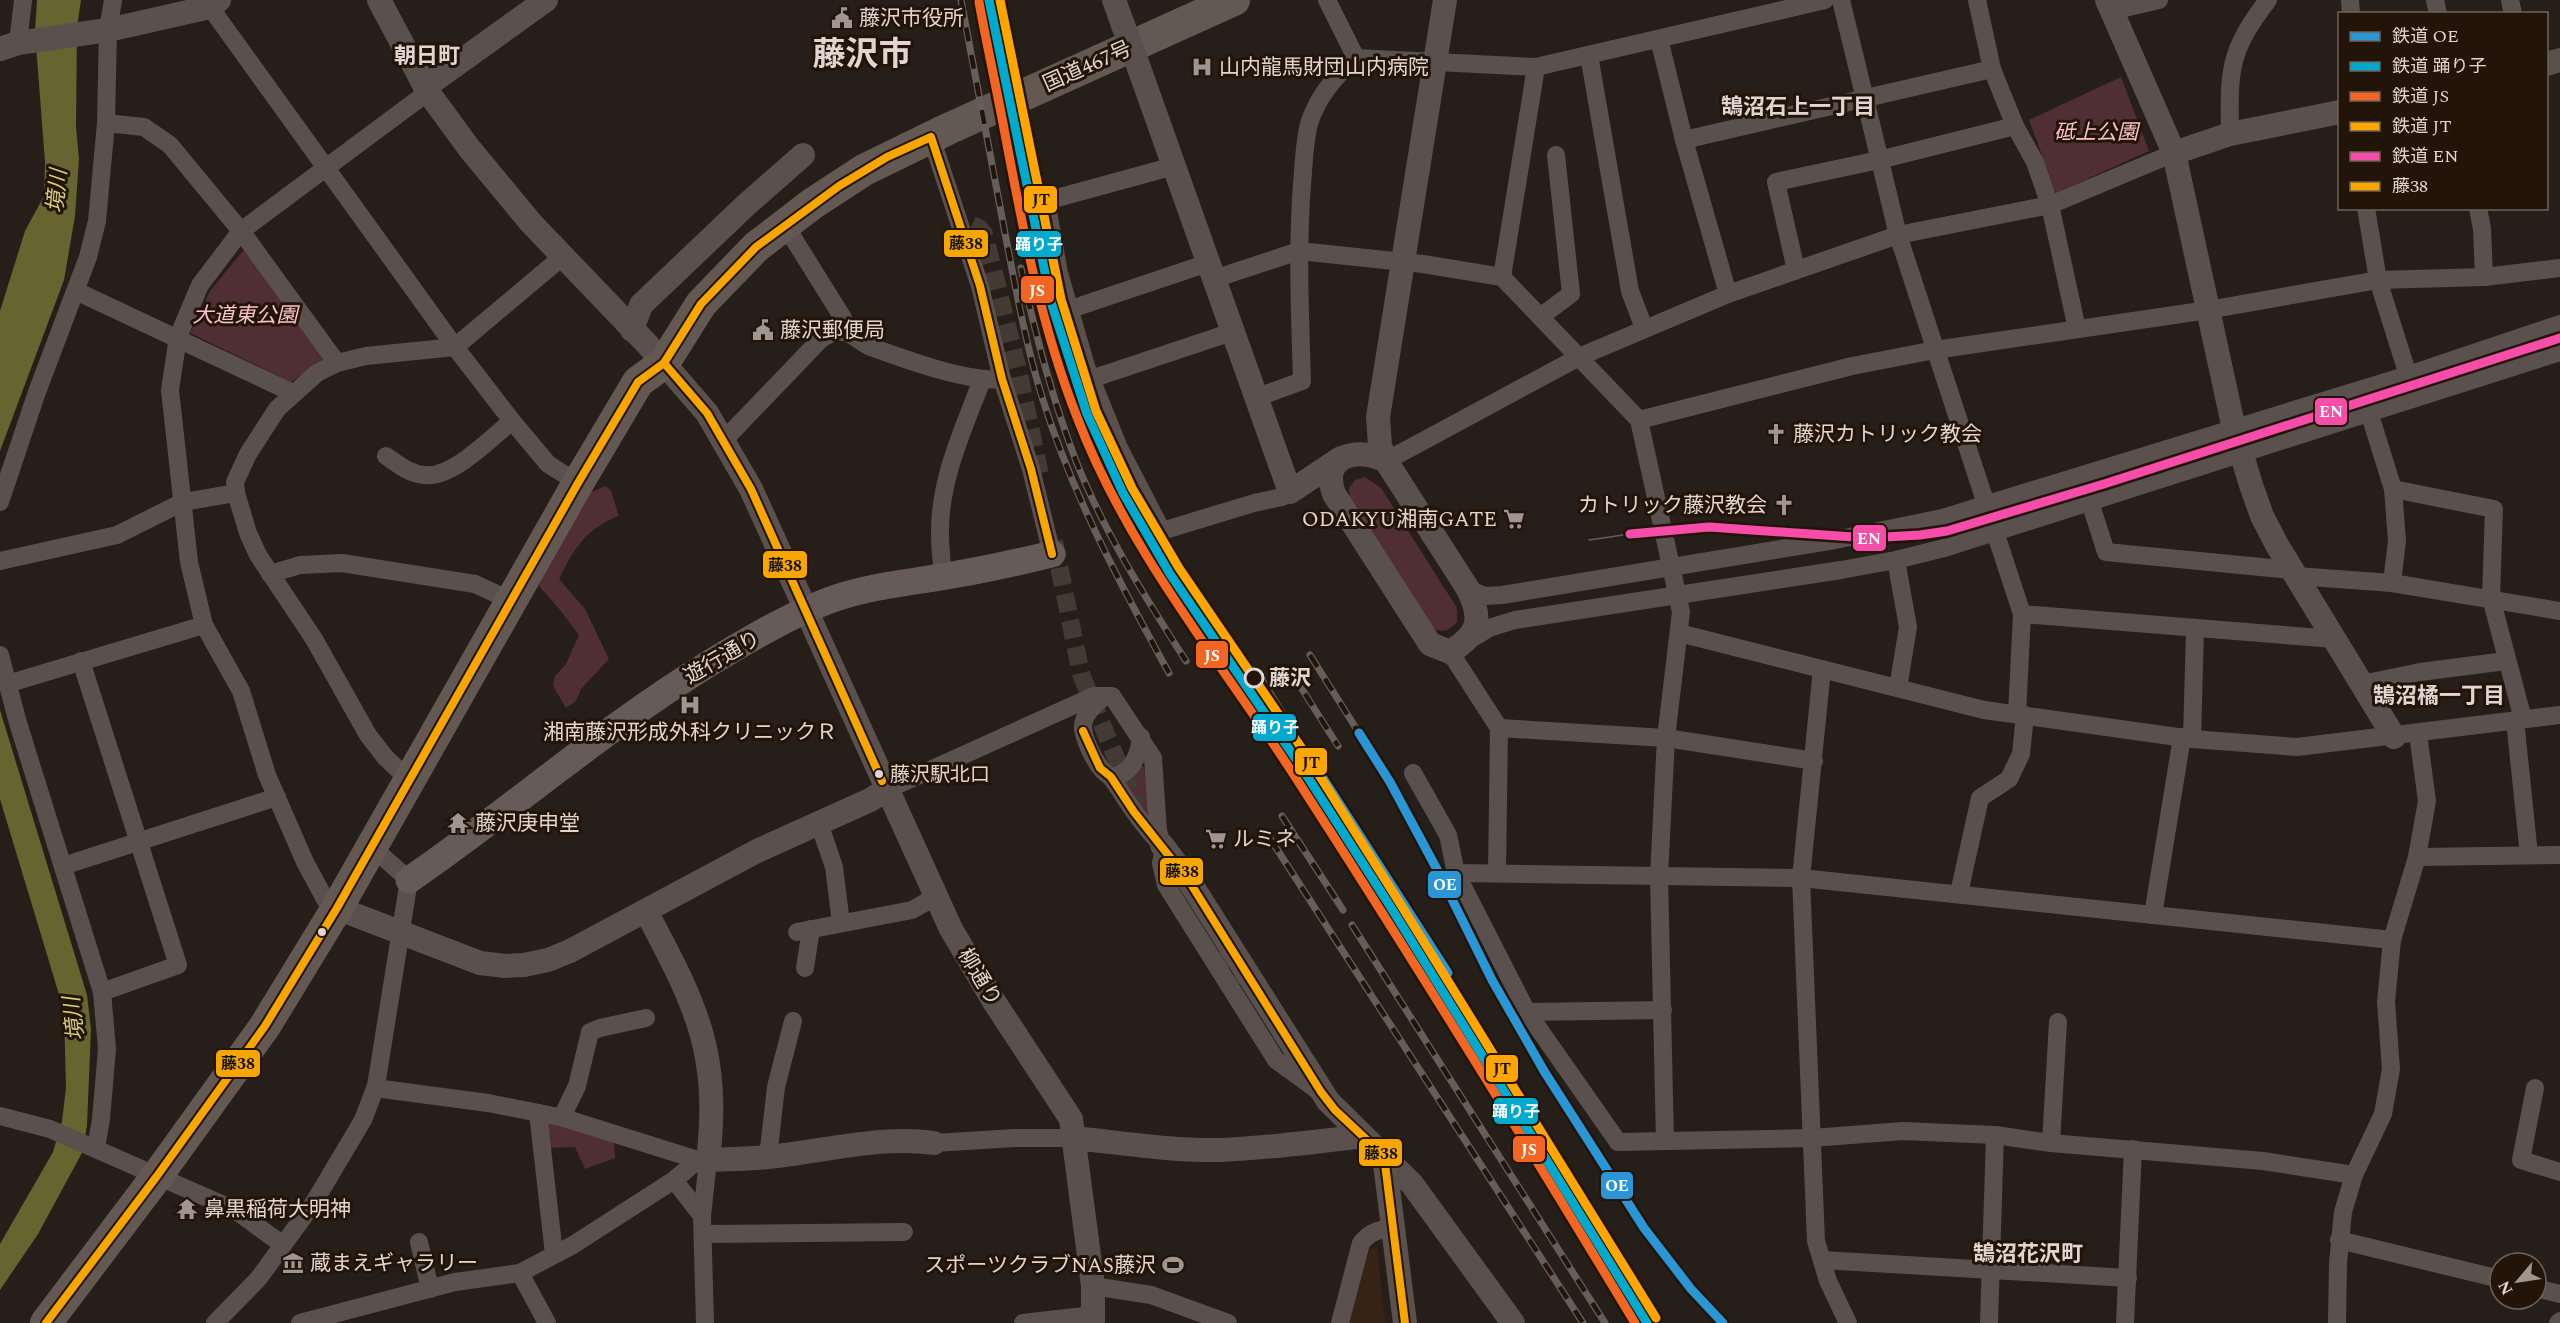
<svg xmlns="http://www.w3.org/2000/svg" width="2560" height="1323" font-family="Spectral,'Noto Sans JP',serif">
  <rect width="100%" height="100%" fill="#261e18"/>
  <path fill="#362315" d="M1377,1247l8,76h-39l22,-74z"/>
  <g fill="#502f34">
    <path d="M2121,77l28,74 -93,42 -27,-73z"/>
    <path d="M247,246l77,114 -33,22 -101,-49 20,-42z"/>
    <path d="M1365,477l16,11 76,120v14c-8,10 -16,11 -27,5l-80,-127 -1,-12 6,-8z"/>
    <path d="M606,486l5,5 8,25c-32,11 -46,34 -60,63l26,30 24,50 -28,30 -5,12 -10,7 -13,-22 2,-10 11,-12 13,-29 -18,-24 -22,-25 10,-27 35,-64z"/>
    <path d="M1141,765l3,2 7,52 -27,-36 9,-6z"/>
    <path d="M543,1121l71,18 1,19 -30,11 -10,-22 -29,1z"/>
  </g>
  <g fill="#686430">
    <path d="M37,0h44l-4,27 -1,100 3,32 -4,57 -11,64 -64,171v-140l25,-80 19,-35 1,-34 -10,-130z"/>
    <path d="M0,710l87,285 4,34 -4,96 -4,26 -45,83 -38,56v-46l53,-92 9,-31 4,-33 -2,-77 -64,-212z"/>
  </g>
  <g fill="none" stroke-linecap="round" stroke-linejoin="round">
    <g stroke="#423a33" stroke-width="18" stroke-dasharray="18 9" stroke-linecap="butt">
      <path d="M972,225l7,3 5,6 12,47 23,93 22,105"/>
      <path d="M1054,541l27,133 55,132"/>
      <path d="M1219,952l20,32"/>
    </g>
    <g stroke="#5a514e" stroke-width="18">
      <path d="M1327,0l29,58"/>
      <path d="M1841,0l57,235 124,379 -5,100"/>
      <path d="M1977,0l15,69 23,57 20,36 15,43 27,124"/>
      <path d="M2350,0l1,14"/>
      <path d="M2435,0l3,14"/>
      <path d="M2510,0l3,14"/>
      <path d="M210,7l245,340 57,74 36,43 30,19"/>
      <path d="M2112,11l47,-11"/>
      <path d="M1659,39l25,101 44,154"/>
      <path d="M18,43l5,-43"/>
      <path d="M1589,55l41,236 14,37"/>
      <path d="M106,123l38,4 26,18 71,86 96,132"/>
      <path d="M2230,134c-1,-63 -2,-82 38,-134"/>
      <path d="M931,137l49,149 22,93 29,90 21,85"/>
      <path d="M1684,140l308,-71"/>
      <path d="M1174,166l-128,35 13,72 27,93 33,82 43,83 92,-28 28,-6 8,-5"/>
      <path d="M2366,208l12,72 30,95"/>
      <path d="M2478,208l4,21 2,48"/>
      <path d="M785,225l58,93 1,14"/>
      <path d="M1796,270l-20,-88 103,-22 136,-34"/>
      <path d="M1502,277l34,-210"/>
      <path d="M1214,279l85,-28 124,13 79,13 137,143 42,192 -15,126 -7,138 6,265"/>
      <path d="M76,291l217,102"/>
      <path d="M1071,309l137,-46"/>
      <path d="M1540,317l31,-23 -15,-139"/>
      <path d="M1091,379l141,-47"/>
      <path d="M1255,398l47,-17c-2,-66 -5,-131 0,-197 2,-20 2,-41 7,-60 8,-27 26,-48 47,-66l180,9 289,-67"/>
      <path d="M2369,412l24,77 4,52 -5,42"/>
      <path d="M1639,420l213,-54 83,-16 273,-40 170,-30 106,-3 76,-9"/>
      <path d="M724,440l97,-101c6,-4 14,-8 22,-7 10,1 19,12 28,15 33,12 98,36 131,32"/>
      <path d="M386,456c12,8 23,18 38,19 28,4 67,-37 88,-54"/>
      <path d="M1386,461l193,-104 149,-63 170,-59 152,-30 124,-52"/>
      <path d="M2393,489l101,20 -3,89 32,121"/>
      <path d="M0,502l37,-110 51,-135 9,-36 9,-98 2,-93 5,-30"/>
      <path d="M2090,502l16,50 186,18"/>
      <path d="M1896,560l12,67 -10,61"/>
      <path d="M0,561l117,-26 66,-33 53,-9"/>
      <path d="M270,574l30,-9 42,-2 133,21 37,17"/>
      <path d="M2296,576l96,7 168,28"/>
      <path d="M943,577c-1,-14 -3,-28 -3,-42 -1,-55 23,-105 42,-155"/>
      <path d="M1468,589l17,7 17,-1 333,-55 107,-22 466,-143 152,-51"/>
      <path d="M2022,614l312,25"/>
      <path d="M1679,633l305,77 208,29 105,8 263,-32"/>
      <path d="M1466,642l23,-14 26,-8 326,-50 55,-10 52,-13 612,-195"/>
      <path d="M1450,652l49,76 -2,145"/>
      <path d="M0,655l18,68 84,269 5,57 -6,70 -5,29"/>
      <path d="M81,661l97,304 -76,27"/>
      <path d="M1822,669l-21,209 15,363 12,40 20,42"/>
      <path d="M7,684l197,-59"/>
      <path d="M2362,684l58,-12 86,-11"/>
      <path d="M1107,696c-11,5 -25,20 -24,32 1,11 10,30 17,39 3,5 9,8 13,13 15,22 28,44 47,63"/>
      <path d="M2515,720l14,135"/>
      <path d="M1499,728l167,10 148,23"/>
      <path d="M2192,739l3,-110"/>
      <path d="M1413,773l35,62 8,38 71,139 91,130 194,-4 91,-7 92,4 56,8 212,18 91,14"/>
      <path d="M1111,777c21,-3 28,-21 30,-40"/>
      <path d="M409,780l-24,-23 -17,-22 -54,-96 -56,-84 -10,-22 -12,-40 -1,-11 13,-28 29,-45 40,-36 20,-10 29,-7 89,-9 107,-90"/>
      <path d="M886,790l208,-94h18l41,62 5,73 4,14"/>
      <path d="M819,823l15,44 7,56"/>
      <path d="M1164,848l-3,15 5,22 110,175 41,30"/>
      <path d="M2417,857l143,-2"/>
      <path d="M63,866l214,-69"/>
      <path d="M1456,873l345,5 591,62"/>
      <path d="M1959,893l21,-95 29,-19 12,-25 4,-39"/>
      <path d="M337,908l-11,-7 -21,-39 -38,-87 -26,-84 -37,-66 -15,-63 -19,-172 8,-53 22,-52 41,-54 187,-139"/>
      <path d="M2153,915l29,-178"/>
      <path d="M797,932l115,-22 23,-13"/>
      <path d="M805,968l6,-39"/>
      <path d="M1527,1012l136,-2"/>
      <path d="M375,1088l113,15 76,15 134,42"/>
      <path d="M2535,1088l-14,72 39,12"/>
      <path d="M538,1113l16,141"/>
      <path d="M0,1116l50,13 185,81 48,35"/>
      <path d="M562,1117l15,-31 13,-54 10,-4 46,-10"/>
      <path d="M934,1143l81,-5h59"/>
      <path d="M2051,1143l7,-121"/>
      <path d="M768,1157l8,-70 17,-66"/>
      <path d="M674,1180l28,36"/>
      <path d="M703,1234l201,-2"/>
      <path d="M2339,1240l161,39"/>
      <path d="M419,1242l11,47"/>
      <path d="M1822,1260l306,18"/>
      <path d="M520,1273l27,50"/>
      <path d="M1093,1286l58,9 77,28"/>
      <path d="M2536,1288l24,6"/>
      <path d="M215,1323l44,-45 24,-33 30,-41 50,-84 13,-34 33,-206 -37,-33"/>
      <path d="M300,1323l155,-41 65,-9 53,-28 101,-65 24,-20h10l-6,56 3,107"/>
      <path d="M1023,1323l70,-8"/>
      <path d="M1340,1323l21,-80c10,-12 17,-13 32,-15"/>
      <path d="M1989,1323l6,-188"/>
      <path d="M2125,1323l8,-174"/>
      <path d="M2337,1323l1,-60 5,-51 11,-37 29,-61 8,-45 -5,-67 6,-62 25,-83 10,-56 -9,-67"/>
      <path d="M2558,1323l2,-2"/>
    </g>
    <g stroke="#5a514e" stroke-width="24">
      <path d="M379,0l49,92 41,56 62,75 117,122 59,68 44,76 200,440 42,71 78,119 22,167v37"/>
      <path d="M1114,0l9,25"/>
      <path d="M2107,0l67,153 60,276 17,56 11,31 15,29 117,192"/>
      <path d="M0,49l18,-6 90,-13 102,-23 9,-7"/>
      <path d="M2546,64l14,-4"/>
      <path d="M1139,68l151,424 51,-34"/>
      <path d="M425,87l121,-87"/>
      <path d="M2174,153l56,-19 110,-22"/>
      <path d="M632,330l9,-25 105,-100 57,-50"/>
      <path d="M1386,461c-29,-15 -66,-5 -52,33l96,150 20,8c29,-18 33,-32 18,-63l-82,-128 -6,-15 -2,-29 67,-417"/>
      <path d="M1162,845l27,36 139,220 84,83 101,139"/>
      <path d="M337,908l143,55 25,3 19,-1 24,-5 22,-9 187,-100 113,-51 16,-10"/>
      <path d="M646,911c49,93 75,140 62,249 20,-1 40,-1 60,-3 53,-5 113,-22 166,-14"/>
      <path d="M1074,1138c49,5 98,13 147,12 47,-2 95,-8 142,-14"/>
      <path d="M1384,1156l21,167"/>
    </g>
    <path stroke="#665b59" stroke-width="27" d="M409,880c102,-70 195,-152 301,-217 38,-23 78,-47 120,-63 36,-13 74,-17 111,-23 37,-6 74,-14 111,-23"/>
    <path stroke="#645853" stroke-width="32" d="M46,1323l111,-147 108,-150 72,-118 241,-425 60,-101 26,-19 37,-59 55,-57 56,-43 52,-34 84,-41 286,-129"/>
    <path stroke="#655e5a" stroke-width="1.5" d="M1589,540l41,-6"/>
    <defs>
      <g id="rail">
        <path d="M961,0c14,76 29,152 43,228 11,56 21,114 38,169 30,97 78,187 127,276"/>
        <path d="M1021,268c14,66 31,130 55,193 28,71 69,136 110,200"/>
        <path d="M1310,655l49,78"/>
        <path d="M1290,670l48,76"/>
        <path d="M1259,675l53,86"/>
        <path d="M1282,816l61,94"/>
        <path d="M1271,840l312,483"/>
        <path d="M1352,925l253,398"/>
      </g>
    </defs>
    <use href="#rail" stroke="#655e5a" stroke-width="7"/>
    <use href="#rail" stroke="#221409" stroke-width="4.5" stroke-dasharray="14" stroke-linecap="butt"/>
    <path stroke="#5a514e" stroke-width="24" d="M1123,25l16,43"/>
    <defs>
      <g id="bus-1">
        <path d="M664,363l43,50 44,76 131,292"/>
        <path d="M1083,731l17,37 11,9 23,35 55,69 132,211 14,18 49,46 21,167"/>
        <path d="M46,1323l111,-147 108,-150 72,-118 241,-425 60,-101 26,-19 37,-59 55,-57 83,-61 48,-29 44,-20 49,149 22,93 29,90 21,85"/>
      </g>
    </defs>
    <use href="#bus-1" stroke="#221409" stroke-width="12"/>
    <use href="#bus-1" stroke="#f7a600" stroke-width="8"/>
    <defs>
      <g id="rail-1">
        <path d="M1359,733l31,49 50,93 52,105 52,91 100,157 47,61 32,34"/>
        <path d="M1312,761l136,212"/>
      </g>
      <path id="rail-2" d="M989,0l62,302 36,112 36,79 47,81 132,194 88,138 257,417"/>
      <path id="rail-3" d="M979,2c8,44 18,88 26,132 18,96 36,192 72,283 50,132 141,241 217,358 117,181 230,364 341,548"/>
      <path id="rail-4" d="M1000,0l61,299 35,112 36,77 47,80 132,194 87,138 258,418"/>
      <path id="rail-5" d="M1630,534l79,-7 159,11 52,-3 27,-4 157,-47 456,-146"/>
    </defs>
    <use href="#rail-1" stroke="#221409" stroke-width="14"/>
    <use href="#rail-2" stroke="#221409" stroke-width="14"/>
    <use href="#rail-3" stroke="#221409" stroke-width="14"/>
    <use href="#rail-4" stroke="#221409" stroke-width="14"/>
    <use href="#rail-5" stroke="#221409" stroke-width="14"/>
    <use href="#rail-1" stroke="#2a96d5" stroke-width="9"/>
    <use href="#rail-2" stroke="#00a9ce" stroke-width="9"/>
    <use href="#rail-3" stroke="#f26522" stroke-width="9"/>
    <use href="#rail-4" stroke="#ffa500" stroke-width="9"/>
    <use href="#rail-5" stroke="#f54da8" stroke-width="9"/>
  </g>
  <defs>
    <symbol id="civic-bare" viewBox="-9 -9 18 18"><path d="M-.6-6.5H3V-4.5H.6V-3L4-1V1h2V6H-6V1h2V-1L-.6-3ZM-1.2 2.5V6h2.4V2.5Z" fill="#a0968f" stroke="#221409" stroke-width="2.5" paint-order="stroke"/></symbol>
    <symbol id="hospital-bare" viewBox="-9 -9 18 18"><path d="M-5-5h3v3.5h4V-5h3V5h-3V1.5h-4V5h-3Z" fill="#a0968f" stroke="#221409" stroke-width="2.5" paint-order="stroke"/></symbol>
    <symbol id="church-bare" viewBox="-9 -9 18 18"><path d="M-1.2-6h2.4v3.5h3.3v2.4h-3.3V6h-2.4V-.1h-3.3v-2.4h3.3Z" fill="#a0968f" stroke="#221409" stroke-width="2.5" paint-order="stroke"/></symbol>
    <symbol id="supermarket-bare" viewBox="-9 -9 18 18"><path d="M-6-5.5h2.5l.6 2H6L4.5 2H-2.5L-4.4-4H-6ZM-1.5 3.2a1.3 1.3 0 1 0 .1 0ZM3 3.2a1.3 1.3 0 1 0 .1 0Z" fill="#a0968f" stroke="#221409" stroke-width="2.5" paint-order="stroke"/></symbol>
    <symbol id="temple-bare" viewBox="-9 -9 18 18"><path d="M0-6L5-2H3V0L6.5 2.5H4V6H1.5V3h-3V6H-4V2.5H-6.5L-3 0V-2H-5Z" fill="#a0968f" stroke="#221409" stroke-width="2.5" paint-order="stroke"/></symbol>
    <symbol id="museum-bare" viewBox="-9 -9 18 18"><path d="M0-6L6-3V-2H-6V-3ZM-5-1h2V3h-2ZM-1-1h2V3h-2ZM3-1h2V3H3ZM-6 4H6V6H-6Z" fill="#a0968f" stroke="#221409" stroke-width="2.5" paint-order="stroke"/></symbol>
    <symbol id="stadium-bare" viewBox="-9 -9 18 18"><path d="M0-5a6.5 5 0 1 0 0 10a6.5 5 0 1 0 0-10ZM-3.5-1.8h7v3.6h-7Z" fill="#a0968f" stroke="#221409" stroke-width="2.5" paint-order="stroke"/></symbol>
  </defs>
  <g fill-rule="evenodd">
    <use href="#civic-bare" x="827" y="3" width="30" height="30"/>
    <use href="#hospital-bare" x="1187" y="52" width="30" height="30"/>
    <use href="#civic-bare" x="748" y="315" width="30" height="30"/>
    <use href="#church-bare" x="1761" y="419" width="30" height="30"/>
    <use href="#church-bare" x="1769" y="490" width="30" height="30"/>
    <use href="#supermarket-bare" x="1499" y="504" width="30" height="30"/>
    <use href="#hospital-bare" x="675" y="690" width="30" height="30"/>
    <use href="#temple-bare" x="443" y="808" width="30" height="30"/>
    <use href="#supermarket-bare" x="1201" y="824" width="30" height="30"/>
    <use href="#temple-bare" x="172" y="1194" width="30" height="30"/>
    <use href="#museum-bare" x="278" y="1248" width="30" height="30"/>
    <use href="#stadium-bare" x="1158" y="1250" width="30" height="30"/>
  </g>
  <circle fill="#221409" stroke="#e1d6cf" stroke-width="3" cx="1254" cy="678" r="9"/>
  <g fill="#e1d6cf" stroke="#221409" stroke-width="2">
    <circle cx="879" cy="774" r="5"/>
    <circle cx="322" cy="932" r="5"/>
  </g>
  <g text-anchor="middle" stroke-width="6" stroke-linejoin="round" paint-order="stroke">
    <g font-size="20" fill="#e1d6cf" stroke="#221409" text-anchor="start">
      <text x="890" y="781">藤沢駅北口</text>
    </g>
    <g font-size="21" fill="#e1d6cf" stroke="#221409" text-anchor="start">
      <text x="859" y="25">藤沢市役所</text>
      <text x="1219" y="74">山内龍馬財団山内病院</text>
      <text x="780" y="337">藤沢郵便局</text>
      <text x="1793" y="441">藤沢カトリック教会</text>
      <text x="1767" y="512" text-anchor="end">カトリック藤沢教会</text>
      <text x="1497" y="526" text-anchor="end">ODAKYU湘南GATE</text>
      <text x="690" y="739" text-anchor="middle">湘南藤沢形成外科クリニックＲ</text>
      <text x="475" y="830">藤沢庚申堂</text>
      <text x="1233" y="846">ルミネ</text>
      <text x="204" y="1216">鼻黒稲荷大明神</text>
      <text x="310" y="1270">蔵まえギャラリー</text>
      <text x="1156" y="1272" text-anchor="end">スポーツクラブNAS藤沢</text>
    </g>
    <g font-size="21" fill="#e1d6cf" stroke="#221409">
      <text transform="translate(1087 66) rotate(-24)" y="7">国道467号</text>
      <text transform="translate(722 657) rotate(-30)" y="7">遊行通り</text>
      <text transform="translate(980 977) rotate(59)" y="7">柳通り</text>
    </g>
    <g font-size="21" font-style="italic" fill="#f9c1c8" stroke="#221409">
      <text x="2096" y="139">砥上公園</text>
      <text x="245" y="322">大道東公園</text>
    </g>
    <g font-size="21" font-weight="bold" fill="#e1d6cf" stroke="#221409" text-anchor="start">
      <text x="1269" y="685">藤沢</text>
    </g>
    <g font-size="22" font-weight="bold" fill="#e1d6cf" stroke="#221409">
      <text x="427" y="63">朝日町</text>
      <text x="1798" y="114">鵠沼石上一丁目</text>
      <text x="2439" y="703">鵠沼橘一丁目</text>
      <text x="2028" y="1261">鵠沼花沢町</text>
    </g>
    <g font-size="22" font-style="italic" fill="#d4ce78" stroke="#221409">
      <text transform="translate(56 191) rotate(-85)" y="8">境川</text>
      <text transform="translate(73 1019) rotate(-97)" y="8">境川</text>
    </g>
    <g font-size="33" font-weight="bold" fill="#e1d6cf" stroke="#221409">
      <text x="862" y="65">藤沢市</text>
    </g>
  </g>
  <g stroke="#221409" stroke-width="2">
    <rect x="1023" y="185" width="35" height="29" rx="6" fill="#ffa500"/>
    <rect x="943" y="229" width="46" height="29" rx="6" fill="#f7a600"/>
    <rect x="1016" y="230" width="46" height="28" rx="6" fill="#00a9ce"/>
    <rect x="1020" y="275" width="35" height="29" rx="6" fill="#f26522"/>
    <rect x="2314" y="397" width="34" height="29" rx="6" fill="#f54da8"/>
    <rect x="1852" y="524" width="35" height="28" rx="6" fill="#f54da8"/>
    <rect x="762" y="550" width="46" height="29" rx="6" fill="#f7a600"/>
    <rect x="1195" y="640" width="34" height="29" rx="6" fill="#f26522"/>
    <rect x="1252" y="713" width="45" height="29" rx="6" fill="#00a9ce"/>
    <rect x="1294" y="747" width="34" height="29" rx="6" fill="#ffa500"/>
    <rect x="1159" y="857" width="45" height="29" rx="6" fill="#f7a600"/>
    <rect x="1427" y="870" width="35" height="29" rx="6" fill="#2a96d5"/>
    <rect x="215" y="1049" width="46" height="29" rx="6" fill="#f7a600"/>
    <rect x="1485" y="1054" width="34" height="29" rx="6" fill="#ffa500"/>
    <rect x="1493" y="1097" width="46" height="28" rx="6" fill="#00a9ce"/>
    <rect x="1512" y="1135" width="34" height="28" rx="6" fill="#f26522"/>
    <rect x="1358" y="1138" width="45" height="29" rx="6" fill="#f7a600"/>
    <rect x="1600" y="1171" width="34" height="29" rx="6" fill="#2a96d5"/>
  </g>
  <g font-size="16" text-anchor="middle" font-weight="bold" fill="#fff">
    <text x="1039" y="250">踊り子</text>
    <text x="1037" y="296">JS</text>
    <text x="2331" y="417">EN</text>
    <text x="1869" y="544">EN</text>
    <text x="1212" y="661">JS</text>
    <text x="1275" y="733">踊り子</text>
    <text x="1445" y="890">OE</text>
    <text x="1516" y="1117">踊り子</text>
    <text x="1529" y="1155">JS</text>
    <text x="1617" y="1191">OE</text>
  </g>
  <g font-size="16" text-anchor="middle" font-weight="bold" fill="#111">
    <text x="1041" y="205">JT</text>
    <text x="966" y="249">藤38</text>
    <text x="785" y="571">藤38</text>
    <text x="1311" y="768">JT</text>
    <text x="1182" y="877">藤38</text>
    <text x="238" y="1069">藤38</text>
    <text x="1502" y="1074">JT</text>
    <text x="1381" y="1159">藤38</text>
  </g>
  <rect x="2338" y="12" width="210" height="198" fill="#221409" stroke="#6e6258" stroke-width="1.5"/>
  <rect x="2350" y="32" width="30" height="9" fill="#2a96d5" stroke="#6e6258" stroke-width="1.5"/>
  <text x="2392" y="42" font-size="18" fill="#e1d6cf">鉄道 OE</text>
  <rect x="2350" y="62" width="30" height="9" fill="#00a9ce" stroke="#6e6258" stroke-width="1.5"/>
  <text x="2392" y="72" font-size="18" fill="#e1d6cf">鉄道 踊り子</text>
  <rect x="2350" y="92" width="30" height="9" fill="#f26522" stroke="#6e6258" stroke-width="1.5"/>
  <text x="2392" y="102" font-size="18" fill="#e1d6cf">鉄道 JS</text>
  <rect x="2350" y="122" width="30" height="9" fill="#ffa500" stroke="#6e6258" stroke-width="1.5"/>
  <text x="2392" y="132" font-size="18" fill="#e1d6cf">鉄道 JT</text>
  <rect x="2350" y="152" width="30" height="9" fill="#f54da8" stroke="#6e6258" stroke-width="1.5"/>
  <text x="2392" y="162" font-size="18" fill="#e1d6cf">鉄道 EN</text>
  <rect x="2350" y="182" width="30" height="9" fill="#f7a600" stroke="#6e6258" stroke-width="1.5"/>
  <text x="2392" y="192" font-size="18" fill="#e1d6cf">藤38</text>
  <g transform="translate(2518 1281) rotate(241)"><circle r="28" fill="#221409" stroke="#6e6258" stroke-width="1.5"/>
  <path d="M0-4.5L10 22L0 15L-10 22Z" fill="#a0968f"/>
  <text y="-9" font-size="16" font-weight="bold" text-anchor="middle" fill="#e1d6cf">N</text>
  </g>
</svg>
